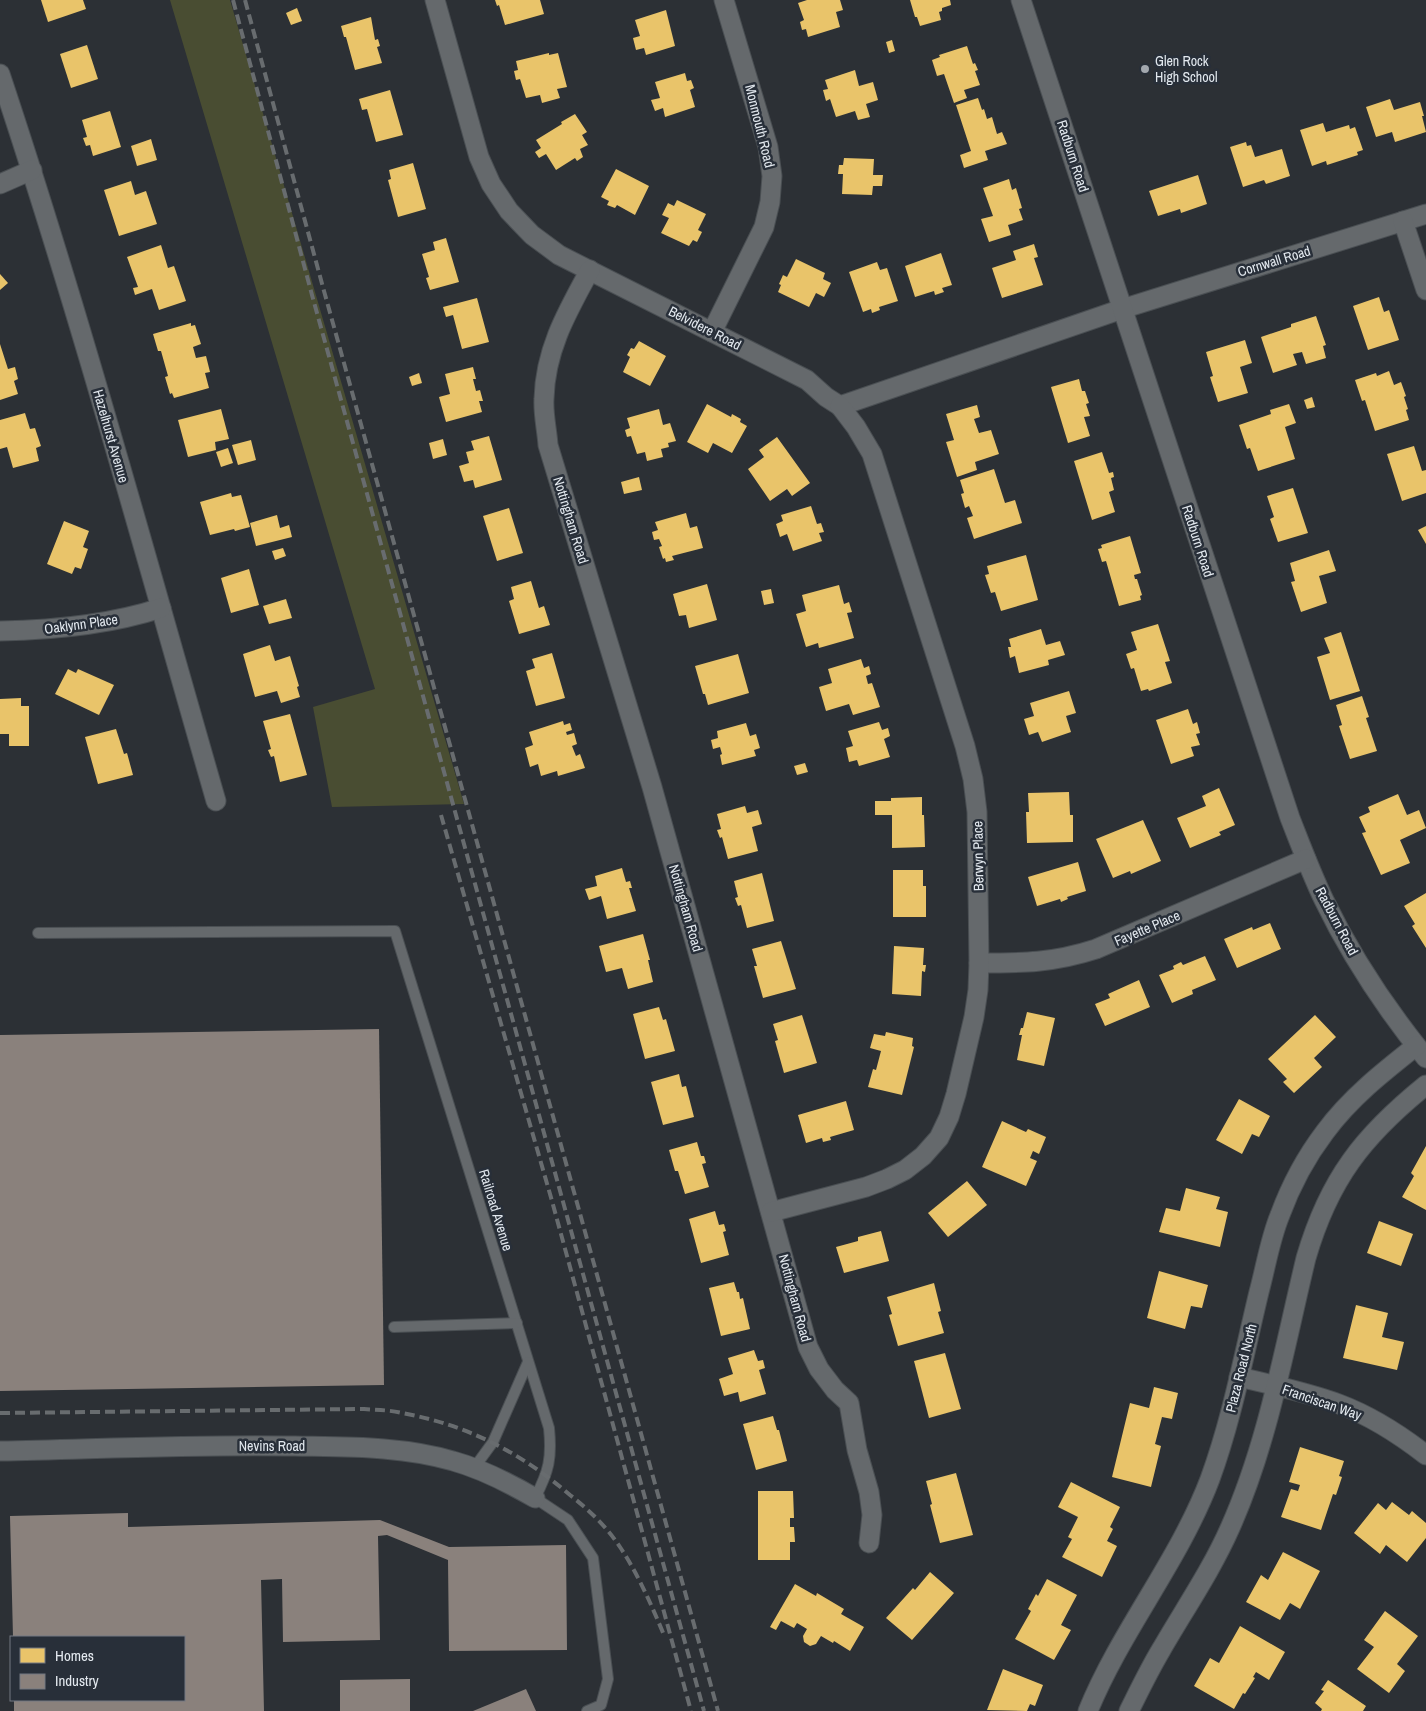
<svg xmlns="http://www.w3.org/2000/svg" width="1426" height="1711" font-family="'Archivo Narrow',sans-serif">
  <rect width="100%" height="100%" fill="#2c3035"/>
  <path fill="#494d32" d="M170,0h60l234,804 -132,3 -19,-100 62,-18z"/>
  <g fill="#e9c46a">
    <path d="M41,0h42l3,9 -38,13z"/>
    <path d="M495,0h45l4,14 -39,11 -6,-20 -2,1z"/>
    <path d="M807,0h33l3,10 -7,2 4,15 -32,10 -2,-8 -4,1 -2,-8 4,-2 -6,-17z"/>
    <path d="M910,0h40l1,5 -9,3v3l-3,1 2,8 -21,6 -3,-9h-2z"/>
    <path d="M297,8l5,13 -11,4 -5,-12z"/>
    <path d="M666,10l9,36 -29,9 -2,-7 -8,2 -3,-12 7,-2 -5,-16z"/>
    <path d="M371,17l4,23 3,-1 2,7 -3,1 5,16 -27,7 -9,-33h-2l-3,-11z"/>
    <path d="M892,40l3,11 -6,2 -3,-11z"/>
    <path d="M87,45l11,34 -27,9 -11,-34z"/>
    <path d="M967,46l6,18 2,-1 3,7 -3,1 5,14 -16,5 3,8 -13,5 -10,-29 -7,2 -5,-16 8,-3 -1,-2z"/>
    <path d="M549,53v2l9,-2 9,34 -10,2 3,9 -18,5 -2,-8 -14,3 -6,-19 -4,1 -2,-9 4,-1 -2,-9z"/>
    <path d="M855,70l4,16 14,-4 5,18 -12,4 4,13 -12,3 -3,-9 -19,6 -6,-18 -4,2 -3,-11 5,-1 -3,-9z"/>
    <path d="M685,73l2,8 4,-1 3,8 -4,2 5,17 -30,10 -2,-9 -8,3 -4,-11 9,-2 -5,-16z"/>
    <path d="M390,90l13,45 -27,7 -9,-33 -5,1 -3,-11z"/>
    <path d="M978,98l4,12 2,-1 3,10 5,-2 5,17 5,-2 5,12 -22,7 3,9 -24,8 -4,-13 11,-4 -15,-46z"/>
    <path d="M1390,99l4,11 26,-8 4,14h-2l4,16 -31,10 -3,-10 -16,5 -10,-30z"/>
    <path d="M110,111l11,36 -28,9 -3,-11 -4,1 -3,-8 4,-1 -5,-17z"/>
    <path d="M575,114l12,18 -5,3 6,10 -8,4 3,8 -6,4 -2,-3 -19,12 -10,-16 -7,4 -4,-6 6,-4 -5,-8 26,-16 -1,-2z"/>
    <path d="M1323,123l3,9 23,-7 1,4 5,-2 8,23 -6,2 1,3 -31,10 -1,-4 -14,5 -12,-36z"/>
    <path d="M151,139l6,21 -20,6 -6,-20z"/>
    <path d="M1246,142l1,4 4,-1 4,12 27,-8 8,27 -24,8 -2,-4 -21,7 -13,-40z"/>
    <path d="M844,158l30,1 -1,16h10l-1,11h-9l-1,9 -30,-1 1,-20h-5l1,-9h4z"/>
    <path d="M413,163l13,46 -28,8 -10,-37 3,-1 -2,-9z"/>
    <path d="M616,169l33,17 -14,29 -18,-10 -2,3 -8,-3 2,-4 -8,-4z"/>
    <path d="M1198,175l9,29 -26,9 -1,-4 -22,7 -9,-25z"/>
    <path d="M1009,179l3,11 4,-2 6,20 -3,1 4,11 -15,5 3,10 -22,7 -8,-23 12,-3 -10,-28z"/>
    <path d="M131,181l4,14 11,-4 11,33 -38,12 -15,-46z"/>
    <path d="M677,200l29,14 -8,16 4,2 -5,10 -4,-2 -4,6 -28,-13 8,-15 -7,-3 6,-12 6,3z"/>
    <path d="M446,238l13,44 -29,8 -4,-12 3,-1 -7,-23 13,-4 -2,-8z"/>
    <path d="M1034,244l4,13 -4,1 9,27 -41,13 -10,-30 24,-8 -3,-9z"/>
    <path d="M161,245l7,23 6,-2 12,35 -27,9 -7,-21 -17,6 -2,-7 5,-1 -11,-30z"/>
    <path d="M941,253l11,32 -10,3 2,4 -9,3 -1,-4 -19,6 -10,-31z"/>
    <path d="M796,259l29,14 -2,6 8,4 -7,14 -8,-4 -7,14 -31,-15 3,-7 -2,-1 4,-9 4,2z"/>
    <path d="M877,262l3,8 7,-2 11,33 -19,6 1,3 -8,3 -1,-4 -8,3 -14,-40z"/>
    <path d="M0,274l8,9 -8,7z"/>
    <path d="M1379,297l5,15 5,-2 10,30 -31,10 -15,-44z"/>
    <path d="M477,298l12,44 -27,7 -9,-34 -7,2 -3,-10z"/>
    <path d="M1316,316l10,29 -3,1 3,12 -20,6 -4,-12 -9,2 4,11 -24,8 -12,-36 30,-10v-3z"/>
    <path d="M191,323v3l4,-1 6,19 -8,3 3,11 10,-2 4,16 -5,1 4,15 -35,10 -2,-5 -2,1 -5,-17 3,-1 -7,-25h-3l-5,-17z"/>
    <path d="M1245,340l7,23 -12,4 8,26 -30,9 -8,-25 3,-1 -7,-24z"/>
    <path d="M639,341l27,15 -16,30 -27,-14 7,-15 -3,-2 4,-7 3,1z"/>
    <path d="M0,344l8,25 7,-2 3,12 -4,2 4,13 -18,6z"/>
    <path d="M473,367l3,12h-3l3,12 4,-1 3,11h-4l3,11 -36,10 -7,-25 11,-3 -5,-20z"/>
    <path d="M1389,371l5,14 7,-3 5,14 -2,1 4,12 -2,1 3,10 -34,11 -10,-31 -3,1 -7,-21 21,-7 1,3z"/>
    <path d="M419,373l3,10 -10,3 -3,-9z"/>
    <path d="M1079,379l3,12h3l4,12 -3,1 4,12 -6,1 6,19 -22,7 -17,-56z"/>
    <path d="M1312,397l3,10 -8,2 -3,-9z"/>
    <path d="M707,404l24,13 1,-3 9,5 -1,3 7,4 -15,27 -19,-10 -5,10 -21,-11z"/>
    <path d="M1289,404l7,19 -11,4 10,32 -37,12 -8,-23 -3,1 -8,-24 32,-11 -1,-4z"/>
    <path d="M977,405l3,12 -6,2 5,14 12,-3 8,24 -24,8 2,8 -20,7 -11,-35 8,-2 -8,-26z"/>
    <path d="M221,409l8,30 -14,3 1,8 -28,7 -10,-37z"/>
    <path d="M659,409l4,16 7,-2 6,18 -8,2 1,4 -8,2 2,8 -16,4 -2,-9 -8,2 -6,-18 -4,1 -2,-7 5,-2 -3,-10z"/>
    <path d="M25,413l5,16 5,-1 6,18 -5,2 3,13 -26,7 -6,-21 -7,2v-29z"/>
    <path d="M489,436l13,44 -27,8 -2,-8 -9,2 -5,-16 10,-3 -3,-11 8,-2 -3,-9z"/>
    <path d="M777,437l33,46 -18,13 -5,-7 -17,12 -22,-32 16,-12 -5,-7z"/>
    <path d="M443,439l4,16 -14,4 -4,-16z"/>
    <path d="M251,440l5,20 -18,5 -6,-20z"/>
    <path d="M1414,446l8,25 4,-1v23l-24,8 -15,-47z"/>
    <path d="M228,448l5,15 -12,4 -5,-15z"/>
    <path d="M1102,452l7,21 4,-1 1,5 -3,1 3,12 -5,2 6,20 -23,8 -18,-59z"/>
    <path d="M994,469l11,34 10,-3 7,23 -48,16 -7,-21 6,-2 -4,-10 -4,2 -4,-14 3,-1 -4,-13z"/>
    <path d="M639,477l3,13 -18,4 -3,-12z"/>
    <path d="M1293,488l15,45 -30,9 -8,-23 4,-2 -7,-21z"/>
    <path d="M231,493l1,4 9,-2 9,32 -15,4 -1,-2 -24,6 -10,-33z"/>
    <path d="M811,506l6,18 4,-1 3,9 -5,1 3,8 -29,10 -6,-17 -7,3 -4,-13 7,-3 -2,-6z"/>
    <path d="M509,508l14,45 -26,8 -14,-45z"/>
    <path d="M686,513l4,15 7,-2 6,22 -31,8 2,4 -8,2 -1,-4 -2,1 -4,-12 3,-1 -3,-7 -5,1 -2,-8 6,-2 -3,-8z"/>
    <path d="M277,515l3,13 9,-3 3,12 -36,9 -6,-23z"/>
    <path d="M64,521l25,10 -6,16 5,2 -7,20 -6,-2 -3,7 -25,-10z"/>
    <path d="M1426,526v18l-8,-14z"/>
    <path d="M1130,536l11,37 -7,2 1,4h2l5,16 -2,1 1,4 -22,6 -13,-45 -4,1 -4,-13 4,-1 -1,-3z"/>
    <path d="M283,548l3,8 -11,4 -3,-9z"/>
    <path d="M1329,550l7,21 -17,5 8,27 -26,9 -10,-30 4,-1 -5,-18z"/>
    <path d="M1026,555l12,45 -37,11 -6,-19 -4,1 -6,-18 4,-1 -2,-8z"/>
    <path d="M249,569l10,36 -28,8 -10,-35z"/>
    <path d="M531,581l8,27 5,-2 6,19 -31,9 -10,-33 5,-2 -3,-12z"/>
    <path d="M707,584l10,36 -28,8 -3,-13 -7,1 -6,-22z"/>
    <path d="M839,585l5,19 5,-2 3,10 -5,1 7,25 -35,10 -1,-5 -12,4 -10,-33 10,-3 -4,-16z"/>
    <path d="M771,589l3,14 -10,2 -3,-14z"/>
    <path d="M286,599l6,19 -23,6 -6,-18z"/>
    <path d="M1158,624l12,37 -5,1 7,21 -23,8 -1,-2 -7,2 -7,-23 -3,1 -5,-15 11,-4 -6,-18z"/>
    <path d="M1041,629l5,16 14,-4 5,14 -17,5 1,5 -30,8 -4,-17 -5,2 -2,-11h3l-2,-8z"/>
    <path d="M1341,632l19,59 -30,9 -13,-43 13,-4 -6,-15z"/>
    <path d="M270,645l5,16 15,-5 9,30 -2,1 3,10 -19,6 -4,-12 -22,6 -12,-43z"/>
    <path d="M552,653l13,45 -29,8 -10,-35 9,-3 -3,-9z"/>
    <path d="M738,654l11,39 -41,12 -3,-11h-2l-8,-28z"/>
    <path d="M861,659l3,9 5,-2 2,8 -5,2 2,8 4,-1 8,24 -27,8 -4,-11 -23,7 -7,-24 13,-4 -4,-14z"/>
    <path d="M68,669l8,4 2,-4 36,16 -15,30 -44,-21z"/>
    <path d="M1069,691l7,22 -10,3 5,16 -29,10 -4,-10 -9,3 -5,-16 10,-3 -4,-13z"/>
    <path d="M1362,696l7,21 -3,1 11,33 -27,8 -11,-33 3,-1 -6,-20z"/>
    <path d="M21,698v8h8v40h-20v-12h-9v-35z"/>
    <path d="M1188,709l5,15 4,-2 3,11 -4,1 4,11 -9,2 3,9 -23,8 -15,-44z"/>
    <path d="M290,714l17,61 -27,7 -6,-26 -3,1 -3,-7 3,-1 -8,-28z"/>
    <path d="M563,721l1,4 6,-2 2,7 -6,2 1,3 7,-2 3,11 -5,2 4,10 4,-2 5,14 -27,8 -1,-5 -16,5 -3,-12 -8,3 -5,-19 8,-3 -4,-13z"/>
    <path d="M879,722l3,8 6,-2 2,8 -6,3 6,18 -31,9 -2,-6 -8,2 -3,-14 7,-2 -5,-15z"/>
    <path d="M746,723l4,13 6,-2 4,14 -6,2 2,6 -34,9 -2,-10 2,-1 -2,-7 -7,2 -2,-9 7,-2 -1,-7z"/>
    <path d="M116,729l8,25 3,-1 6,22 -35,9 -13,-47z"/>
    <path d="M805,763l3,9 -11,3 -3,-9z"/>
    <path d="M1219,788l16,37 -16,7 2,3 -31,13 -13,-30 29,-12 -4,-10z"/>
    <path d="M1069,792l1,23h3v27l-46,1 -1,-31h3l-1,-19z"/>
    <path d="M1398,794l9,21 12,-5 7,18 -26,12 10,23 -29,12 -19,-42 4,-1 -7,-15 11,-5 -2,-5z"/>
    <path d="M922,797v18h2l1,32 -33,1v-33h-17v-14h16v-3z"/>
    <path d="M745,806l2,7 11,-3 4,14 -10,3 6,24 -30,8 -6,-22 -2,1 -3,-8 4,-1 -4,-15z"/>
    <path d="M1143,820l18,41 -30,13 -1,-3 -17,7 -17,-39z"/>
    <path d="M1078,862l8,29 -19,6 1,2 -7,3 -1,-3 -23,7 -9,-29z"/>
    <path d="M622,868l4,14 4,-1 2,7h-3l7,23 -29,8 -6,-23 -12,4 -4,-11 12,-3 -2,-10z"/>
    <path d="M893,870h30v16h3v31h-33z"/>
    <path d="M762,873l12,48 -27,7 -6,-23 -3,1 -3,-8 3,-1 -4,-16z"/>
    <path d="M1426,893v55l-14,-22 3,-2 -11,-18z"/>
    <path d="M1270,923l11,26 -44,19 -13,-29 28,-12 1,3z"/>
    <path d="M643,934l7,26h-2l5,22 -25,7 -6,-21 -16,4 -7,-26z"/>
    <path d="M781,941l15,48 -33,9 -9,-32h3l-5,-17z"/>
    <path d="M894,946l30,2 -1,17h3l-1,7 -3,-1 -1,25 -29,-2z"/>
    <path d="M1205,956l11,24 -24,10 1,4 -21,9 -13,-28 15,-6 -1,-3 8,-4 2,3z"/>
    <path d="M1139,980l11,27 -45,19 -10,-22 15,-6 -2,-4z"/>
    <path d="M659,1007l4,13 3,-1 9,32 -30,8 -12,-45z"/>
    <path d="M1027,1012l28,6 -11,48 -27,-6 5,-25h-3l2,-7h2z"/>
    <path d="M802,1015l15,48 -33,10 -9,-32 3,-1 -5,-16z"/>
    <path d="M1315,1015l21,22 -22,21 8,9 -28,26 -11,-11 4,-3 -19,-20z"/>
    <path d="M886,1032l27,6 -1,8 2,1 -12,48 -34,-8 5,-18 3,1 5,-19 -11,-3 4,-14 11,2z"/>
    <path d="M679,1074l3,13 4,-1 8,31 -31,8 -12,-43z"/>
    <path d="M1239,1099l31,17 -11,21 -7,-3 -10,20 -26,-14z"/>
    <path d="M846,1101l8,29 -24,7 1,3 -8,2 -1,-4 -16,5 -8,-28z"/>
    <path d="M1002,1121l24,11 2,-3 18,8 -7,17 -6,-3 -3,7 7,3 -11,25 -44,-19z"/>
    <path d="M697,1142l4,14h3l2,7 -4,1 7,23 -24,7 -7,-23h-3l-6,-21z"/>
    <path d="M1426,1146v64l-24,-13 12,-21 -3,-3z"/>
    <path d="M967,1181l20,24 -39,32 -20,-24z"/>
    <path d="M1186,1188l34,9 -4,12 12,3 -8,35 -61,-15 7,-24 14,3z"/>
    <path d="M715,1211l4,14 5,-1 2,7 -3,1 6,23 -28,8 -12,-44z"/>
    <path d="M1379,1221l34,13 -12,32 -34,-13z"/>
    <path d="M881,1231l8,30 -45,12 -8,-26 22,-6v-4z"/>
    <path d="M1159,1271l49,14 -6,23 -11,-2 -6,23 -38,-11z"/>
    <path d="M734,1282l3,10h2l1,7 3,-1 7,31 -29,7 -12,-48z"/>
    <path d="M934,1283l7,28 -3,1 6,21 -46,13 -9,-31 3,-1 -5,-17z"/>
    <path d="M1356,1305l32,8 -6,24 22,5 -7,28 -54,-12z"/>
    <path d="M754,1350l4,11 5,-1 2,8 -6,2 7,24 -26,8 -2,-10 -14,4 -5,-17 14,-5 -5,-16z"/>
    <path d="M945,1353l16,56 -32,9 -15,-57z"/>
    <path d="M1154,1387l24,6 -6,26 -10,-2 -7,27 6,2 -10,41 -39,-10 18,-74 19,5z"/>
    <path d="M773,1416l4,14h2l8,31 -31,9 -13,-46z"/>
    <path d="M1300,1447l44,14 -5,15 3,1 -6,18 -3,-1 -12,36 -40,-13 10,-28 7,2 2,-6 -11,-3z"/>
    <path d="M956,1473l17,62 -33,8 -10,-38 2,-1 -6,-23z"/>
    <path d="M1071,1482l49,25 -10,20 3,2 -6,12 10,5 -15,31 -40,-20 10,-18 -4,-2 10,-20 -20,-10z"/>
    <path d="M758,1491h35l1,27h-4v9h4l1,15h-5v18h-32z"/>
    <path d="M1392,1502l17,13 3,-4 14,12v15l-19,24 -21,-17 -6,9 -26,-21 24,-30 8,7z"/>
    <path d="M1283,1552l37,19 -20,38 -10,-6 -10,17 -34,-18 15,-27 7,5z"/>
    <path d="M930,1572l24,21 -42,47 -26,-22 27,-30 2,2z"/>
    <path d="M1047,1579l30,16 -16,30 10,5 -17,30 -39,-21 16,-28 -3,-2 8,-15 2,2z"/>
    <path d="M795,1584l21,12 1,-3 27,16 -3,5 23,13 -14,24 -16,-10 -1,2 -12,-7 -5,8 -6,2 -6,-4 -1,-6 4,-7 -10,-6 -3,5 -13,-7 -5,9 -6,-3z"/>
    <path d="M1385,1611l33,25 -21,28 8,7 -16,22 -32,-24 17,-22 -10,-7z"/>
    <path d="M1240,1626l45,26 -16,28 -13,-8 -3,5 2,1 -10,16 -2,-1 -9,16 -40,-23 16,-28 9,5z"/>
    <path d="M1003,1669l40,16 -8,21 -5,-2 -3,7 -40,-1z"/>
    <path d="M1328,1680l38,26 -3,5h-42l1,-2 -7,-6 9,-12 -3,-1z"/>
  </g>
  <g fill="#8a817c">
    <path d="M379,1029l5,356 -384,6v-356z"/>
    <path d="M128,1513v14l252,-7 69,27 117,-2 1,105 -118,1 -1,-91 -61,-25 -9,1 2,104 -97,2 -1,-63 -21,1 3,131h-250v-11h170v-63h-171l-3,-121z"/>
    <path d="M410,1679v32h-70v-31z"/>
    <path d="M526,1689l10,22h-63z"/>
  </g>
  <g fill="none" stroke-linecap="round" stroke-linejoin="round">
    <defs>
      <g id="service">
        <path d="M38,933l357,-2 154,497c3,30 0,43 -14,70l33,22 25,38 15,121 -7,26 -14,6"/>
        <path d="M394,1327l123,-4"/>
        <path d="M474,1468l19,-26 35,-80"/>
      </g>
      <g id="minor">
        <path d="M435,0l44,157 12,27 18,27 23,24 27,20 248,125 19,17 14,9 282,-97 304,-95"/>
        <path d="M1021,0l269,818c11,28 21,55 34,82 27,56 63,110 102,158"/>
        <path d="M0,74c80,240 146,484 216,727"/>
        <path d="M0,184l32,-14"/>
        <path d="M1403,221l23,69"/>
        <path d="M590,270c-23,42 -45,80 -46,129 -1,15 3,31 4,46l104,342 156,560 11,22 16,21 14,13 8,47 12,42 3,23 -3,28"/>
        <path d="M712,332l52,-105 6,-25 2,-26 -4,-29 -44,-147"/>
        <path d="M0,631c54,-1 109,-6 161,-23"/>
        <path d="M979,963c44,0 74,0 117,-14l210,-90"/>
        <path d="M771,1212l95,-25 21,-8 18,-9 18,-14 16,-18 10,-21 7,-23 18,-77 4,-27 1,-27 -2,-151 -4,-33 -8,-33 -93,-292 -16,-27 -16,-21"/>
        <path d="M1239,1377c33,8 68,15 100,27 32,12 60,30 87,51"/>
        <path d="M0,1451c98,-2 197,-7 295,-5 52,1 108,0 158,15 29,8 56,22 82,37"/>
        <path d="M1088,1711c33,-81 91,-150 122,-232 22,-60 34,-125 49,-187 7,-26 11,-53 21,-77 11,-30 26,-58 45,-83 25,-34 58,-60 91,-86"/>
        <path d="M1129,1711c10,-20 20,-41 32,-61 23,-40 50,-79 69,-122 38,-85 54,-179 76,-270 23,-79 57,-122 120,-173"/>
      </g>
    </defs>
    <use href="#service" stroke="#4a4f53" stroke-width="12"/>
    <use href="#minor" stroke="#4a4f53" stroke-width="21"/>
    <use href="#service" stroke="#65696c" stroke-width="10"/>
    <use href="#minor" stroke="#65696c" stroke-width="19"/>
    <g stroke="#686c6f" stroke-width="4" stroke-dasharray="10 5" stroke-linecap="butt">
      <path d="M233,0l79,295 392,1416"/>
      <path d="M245,0l79,291 394,1420"/>
      <path d="M441,815l111,386 139,510"/>
      <path d="M0,1413l364,-4c13,1 26,1 38,4 65,12 118,39 168,82 19,15 36,31 50,52 18,27 31,57 44,88"/>
    </g>
  </g>
  <circle fill="#a3a8ae" stroke="#282f39" stroke-width="2" cx="1145" cy="69" r="5"/>
  <g text-anchor="middle" stroke-width="5" stroke-linejoin="round" paint-order="stroke">
    <g font-size="14" fill="#e3e9ef" stroke="#282f39" text-anchor="start">
      <text x="1155" y="66">Glen Rock<tspan x="1155" dy="16">High School</tspan></text>
    </g>
    <g font-size="14" fill="#e3e9ef" stroke="#282f39">
      <text transform="translate(760 126) rotate(76)" y="5">Monmouth Road</text>
      <text transform="translate(1073 156) rotate(72)" y="5">Radburn Road</text>
      <text transform="translate(1274 261) rotate(-17)" y="5">Cornwall Road</text>
      <text transform="translate(705 328) rotate(27)" y="5">Belvidere Road</text>
      <text transform="translate(111 436) rotate(74)" y="5">Hazelhurst Avenue</text>
      <text transform="translate(571 520) rotate(73)" y="5">Nottingham Road</text>
      <text transform="translate(1198 541) rotate(72)" y="5">Radburn Road</text>
      <text transform="translate(81 624) rotate(-8)" y="5">Oaklynn Place</text>
      <text transform="translate(978 856) rotate(-91)" y="5">Berwyn Place</text>
      <text transform="translate(686 908) rotate(74)" y="5">Nottingham Road</text>
      <text transform="translate(1337 921) rotate(62)" y="5">Radburn Road</text>
      <text transform="translate(1147 928) rotate(-23)" y="5">Fayette Place</text>
      <text transform="translate(496 1210) rotate(73)" y="5">Railroad Avenue</text>
      <text transform="translate(795 1298) rotate(75)" y="5">Nottingham Road</text>
      <text transform="translate(1241 1368) rotate(-76)" y="5">Plaza Road North</text>
      <text transform="translate(1322 1402) rotate(19)" y="5">Franciscan Way</text>
      <text x="272" y="1451">Nevins Road</text>
    </g>
  </g>
  <rect x="10" y="1636" width="175" height="65" fill="#282f39" stroke="#737982"/>
  <rect x="20" y="1648" width="25" height="15" fill="#e9c46a" stroke="#737982"/>
  <text x="55" y="1661" font-size="15" fill="#e3e9ef">Homes</text>
  <rect x="20" y="1674" width="25" height="15" fill="#8a817c" stroke="#737982"/>
  <text x="55" y="1686" font-size="15" fill="#e3e9ef">Industry</text>
</svg>
